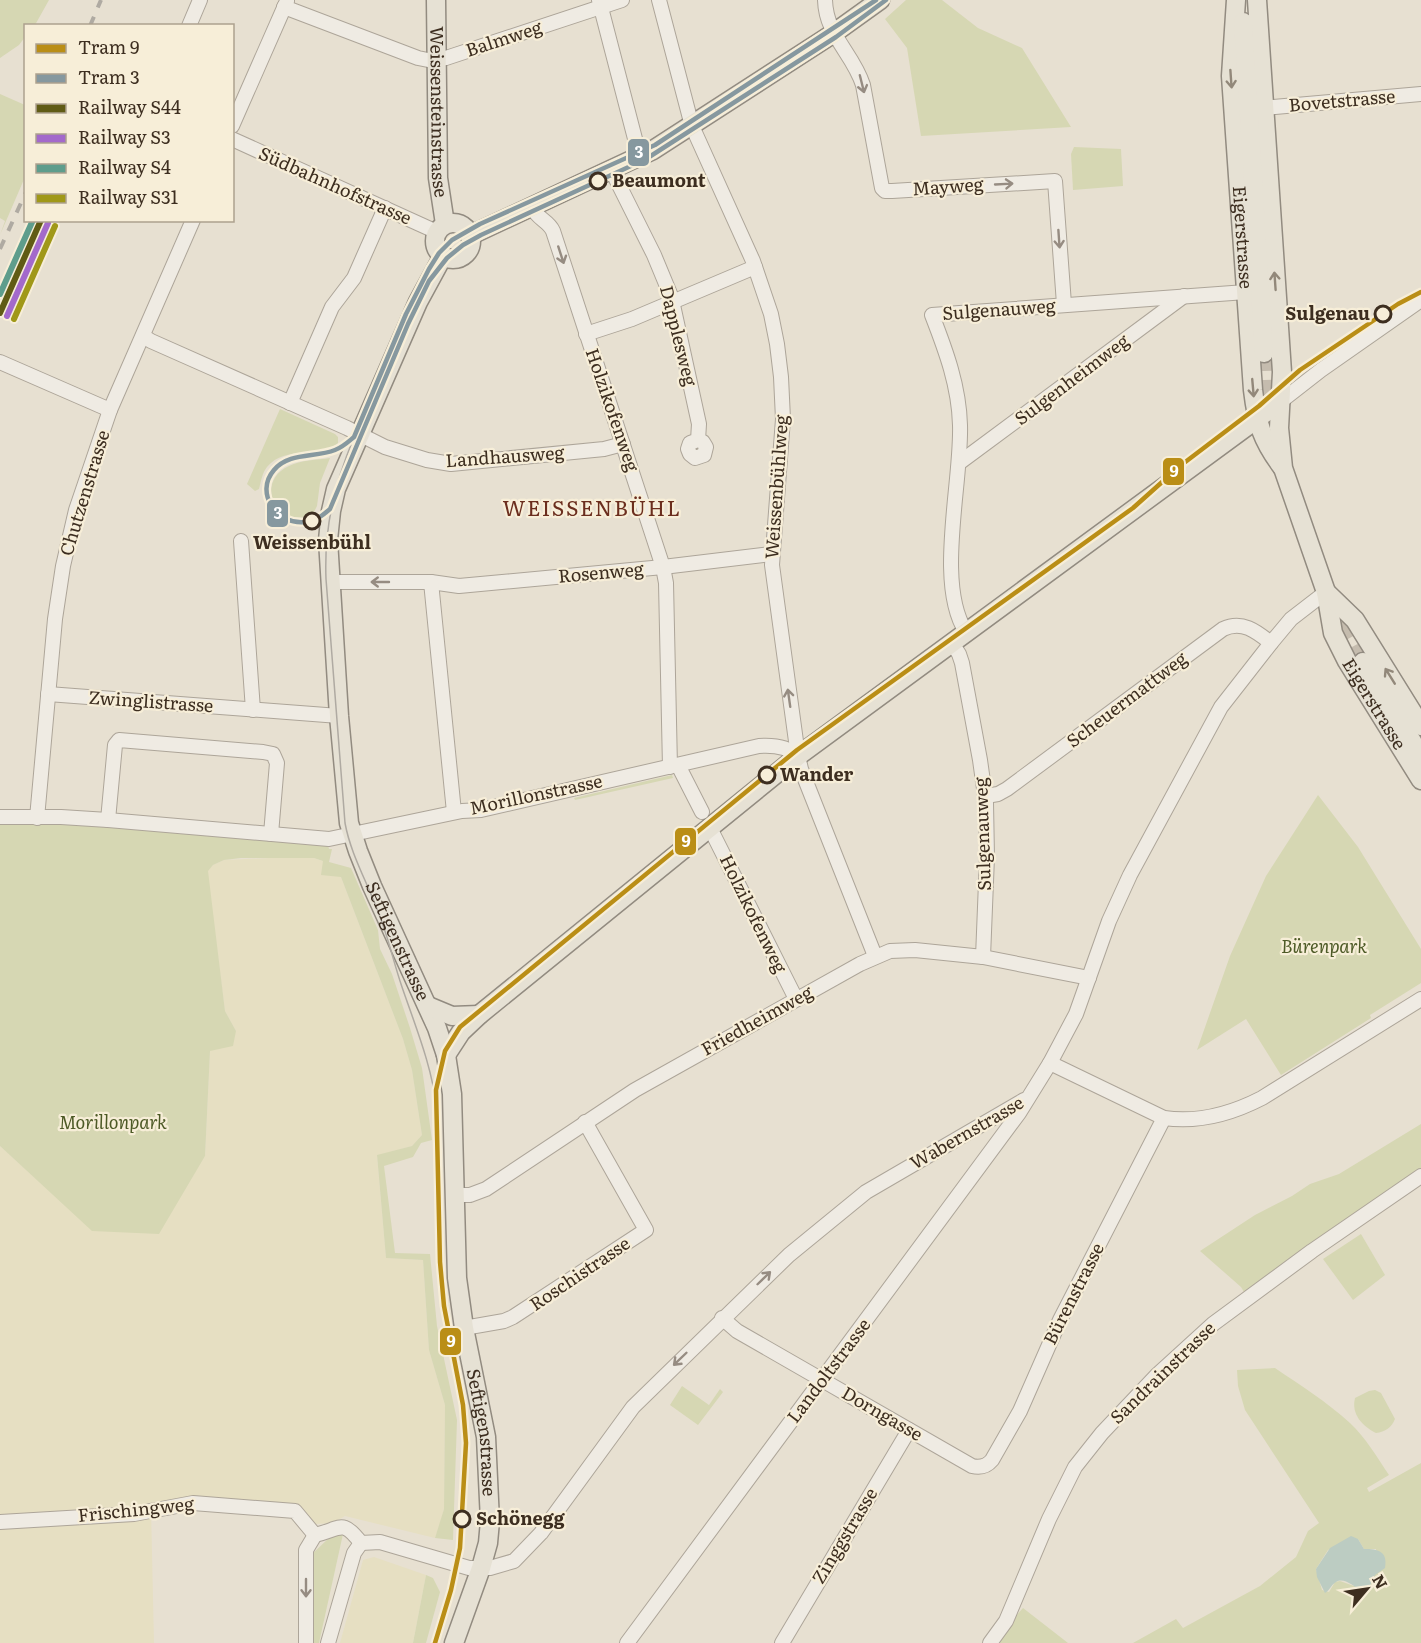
<svg xmlns="http://www.w3.org/2000/svg" width="1421" height="1643" font-family="Literata,serif">
  <rect width="100%" height="100%" fill="#e7e0d1"/>
  <g fill="#e6dfc2">
    <path d="M290,857l24,1 9,3 18,16 62,162 9,31 10,65 -10,11 -35,10 9,102 37,2 6,90 16,55 -1,104 -4,15 -5,14 -90,-22 -12,7 -18,1 -15,-17 -149,1 3,135h-154v-497l92,84 113,-74 5,-105 26,-20 -11,-20 -18,-140 6,-6 11,-5z"/>
    <path d="M374,1557l52,18 -13,68h-73l23,-83z"/>
  </g>
  <g fill="#d6d7b3" fill-rule="evenodd">
    <path d="M0,0h49l-14,25 -9,1 -1,11 -6,8 -19,13z"/>
    <path d="M906,0h36l36,28 44,20 49,79 -150,9 -14,-88 -22,-29z"/>
    <path d="M0,94l25,11v72l-25,58 5,-14 -5,-3z"/>
    <path d="M1074,147l47,2 2,37 -50,4 -2,-36z"/>
    <path d="M280,409l55,25 3,3v6c-17,17 -52,1 -71,24 -5,6 -6,15 -8,22l-4,2 -8,-7z"/>
    <path d="M330,458l-10,25 -3,23 -4,8c-34,17 -61,-31 -24,-48 12,-6 28,-6 41,-8z"/>
    <path d="M672,775l1,3 -98,22 -1,-2z"/>
    <path d="M1318,795l40,52 63,102v34l-51,32 1,3 -90,57 -35,-56 -49,31 33,-94 36,-80z"/>
    <path d="M0,822l73,2 255,21 1,4h3l-3,13 22,6 27,62 2,19 12,25 18,54 12,40 10,72 -11,3 -8,14 -29,9 11,87 35,1 7,72 20,94 -4,120 -18,-2 9,-29 1,-104 -16,-55 -6,-90 -37,-2 -9,-103 35,-9 10,-11 -10,-65 -9,-31 -62,-162 -20,-2 2,-14 -9,-3h-73l-17,2 -11,5 -5,6 17,140 11,20 -3,15 -23,5 -5,105 -46,78 -67,-3 -92,-85z"/>
    <path d="M1421,1124v50l-174,123 -6,-10 -41,-36 55,-36 37,-19 18,-12 29,-10z"/>
    <path d="M1361,1234l24,41 -32,25 -30,-41z"/>
    <path d="M1275,1368c25,17 52,34 75,55 15,14 27,34 39,52l-22,13 2,4 52,-29v180h-288l43,-24 7,9 77,-42 36,-29 12,-26 11,-8 -74,-113 -7,-24 -1,-16zM1358,1539l6,10h12c1,27 4,26 -22,37l-14,-5 -5,1 -6,10 -7,-2 -6,-21 12,-19z"/>
    <path d="M682,1386l27,19 11,-16 3,3 -25,33 -28,-20z"/>
    <path d="M1375,1390l6,3 14,26c-3,8 -10,13 -19,14 -14,-7 -25,-19 -21,-35l14,-7z"/>
    <path d="M343,1534l-24,109h-16l6,-86 21,-20z"/>
    <path d="M426,1575l7,3 7,14 -14,51h-13z"/>
    <path d="M1023,1608l45,35h-69l14,-24z"/>
  </g>
  <path fill="#bcccc2" d="M1351,1536l7,3 6,10c14,0 24,2 21,19l-10,7c-5,9 -3,13 -15,15 -7,-4 -16,-13 -24,-8 -5,3 -6,8 -11,11l-8,-16 -1,-8 14,-21z"/>
  <g fill="none" stroke-linecap="round" stroke-linejoin="round">
    <g stroke="#c5bcae" stroke-width="18" stroke-dasharray="18 9" stroke-linecap="butt">
      <path d="M1264,353c2,32 0,68 11,98"/>
      <path d="M1329,598l34,64"/>
    </g>
    <defs>
      <g id="minor">
        <path d="M599,0l41,158"/>
        <path d="M659,0l33,126 61,135 18,53 6,30 4,33 2,42 -11,146 26,191 3,13 74,187"/>
        <path d="M825,0c1,36 28,53 38,85l19,103 3,3h7l163,-10 9,123"/>
        <path d="M284,7l134,51 10,2 18,-2 176,-58"/>
        <path d="M189,26l11,-26"/>
        <path d="M1263,108l158,-14"/>
        <path d="M232,126l55,-125"/>
        <path d="M232,139l205,93"/>
        <path d="M612,171l42,84 17,41 28,128 -1,16 5,2 3,5 -2,8 -9,3 -5,-4 -2,-5 2,-6 8,-3"/>
        <path d="M532,207c6,13 16,13 21,24l110,336 3,16 4,184"/>
        <path d="M586,334l46,-15 123,-52"/>
        <path d="M143,336l8,5 196,87 38,19 42,13 24,4 153,-15 19,-5"/>
        <path d="M0,362l110,48"/>
        <path d="M1280,402l41,-32 100,-70"/>
        <path d="M290,403l42,-96 22,-29 31,-70"/>
        <path d="M959,463l225,-167"/>
        <path d="M241,541l12,169"/>
        <path d="M329,582h102l28,4 204,-19 108,-13"/>
        <path d="M431,582l23,230"/>
        <path d="M966,632c-31,-48 -4,-150 -6,-207 -1,-39 -14,-74 -28,-110l314,-23"/>
        <path d="M952,643l7,11 3,9 18,97 6,43 1,54 -4,100"/>
        <path d="M48,694l291,22"/>
        <path d="M678,765l24,47"/>
        <path d="M986,796l12,-2 9,-5 216,-160c19,-9 33,2 48,14"/>
        <path d="M0,817h61l47,3 221,19 133,-28 19,-1 278,-64c14,-1 28,0 39,10"/>
        <path d="M37,818l18,-199 8,-53 13,-56 34,-100 83,-190"/>
        <path d="M108,820l7,-75 4,-5 144,12 10,2 4,9 -6,71"/>
        <path d="M710,828l86,171"/>
        <path d="M1050,1063l114,55c34,5 67,-4 98,-20l159,-99"/>
        <path d="M454,1195h16l16,-6 149,-99 225,-126 30,-13 25,-1 68,7 106,21"/>
        <path d="M722,1318l15,13 235,135c8,2 15,0 20,-6l28,-49 40,-91 104,-202"/>
        <path d="M464,1328l40,-7 9,-4 133,-87 -61,-108"/>
        <path d="M0,1522l134,-8 59,-11 102,8 20,24c26,-6 27,-17 46,8"/>
        <path d="M361,1543l19,-1 89,26h21l24,-7 27,-28 92,-126 156,-152 77,-63 158,-92"/>
        <path d="M306,1643v-93l9,-15"/>
        <path d="M328,1643l26,-90 7,-10"/>
        <path d="M627,1643l392,-530 31,-50 26,-49 33,-93 21,-46 91,-168 50,-64 20,-24 35,-27"/>
        <path d="M782,1643l127,-213"/>
        <path d="M990,1643l16,-22 43,-102 26,-52 27,-34 54,-57 57,-52 99,-73 109,-75"/>
      </g>
      <g id="major">
        <path id="s1" d="M436,0l2,178 7,46"/>
        <path id="s2" d="M1236,0l-5,76 22,314c4,34 9,50 29,77"/>
        <path id="s3" d="M1257,0l25,372 -3,56 4,40 43,124 7,41 14,28 74,119"/>
        <path d="M1243,22l21,331"/>
        <circle cx="453" cy="241" r="18"/>
        <path d="M471,235l182,-85 181,-117 46,-33"/>
        <path id="s4" d="M443,256l-25,46 -82,187 -5,22 -3,29 11,176 10,107 9,28 14,35 65,142 9,27 6,39 5,184 7,50 22,109 4,84 -2,22 -7,25 -27,75"/>
        <path d="M1326,592l29,28 66,106"/>
        <path d="M1363,662l58,94"/>
        <path d="M428,1006l24,10 27,-1"/>
        <path d="M446,1055l15,-23 18,-17 319,-259 482,-354"/>
      </g>
    </defs>
    <use href="#minor" stroke="#ada599" stroke-width="16"/>
    <use href="#major" stroke="#928b80" stroke-width="21"/>
    <use href="#minor" stroke="#efebe3" stroke-width="14"/>
    <use href="#major" stroke="#e6e1d4" stroke-width="18"/>
    <path stroke="#afaaa2" stroke-width="1.5" d="M354,437c-20,49 -30,90 -28,142l19,244c6,33 24,62 35,94 9,23 14,47 22,70 14,41 30,79 35,123"/>
    <g stroke="#afaaa2" stroke-width="4" stroke-dasharray="10 10" stroke-linecap="butt">
      <path d="M90,26l11,-26"/>
      <path d="M0,249l26,-57"/>
    </g>
    <defs>
      <path id="rail-1" d="M0,313l41,-93"/>
      <path id="rail-2" d="M7,316l41,-93"/>
      <path id="rail-3" d="M0,294l33,-74"/>
      <path id="rail-4" d="M14,319l41,-93"/>
    </defs>
    <use href="#rail-1" stroke="#f7eed8" stroke-width="10"/>
    <use href="#rail-2" stroke="#f7eed8" stroke-width="10"/>
    <use href="#rail-3" stroke="#f7eed8" stroke-width="10"/>
    <use href="#rail-4" stroke="#f7eed8" stroke-width="10"/>
    <use href="#rail-1" stroke="#605b15" stroke-width="6"/>
    <use href="#rail-2" stroke="#a369cb" stroke-width="6"/>
    <use href="#rail-3" stroke="#5e9d8c" stroke-width="6"/>
    <use href="#rail-4" stroke="#a09818" stroke-width="6"/>
    <defs>
      <path id="tram-1" d="M435,1643l16,-53 9,-42 6,-105 -3,-38 -19,-99 -4,-44 -4,-172 9,-39 15,-24 337,-277 336,-242 47,-42 79,-60 41,-36 98,-66 23,-12"/>
      <path id="tram-2" d="M876,0l-221,145 -175,79 -28,16 -13,13 -10,16 -23,45 -52,123c-6,5 -11,10 -19,13 -20,8 -46,2 -61,20 -20,23 3,56 32,52 10,-1 17,-7 24,-13l78,-185 21,-43 18,-23 16,-13 18,-10 165,-76 190,-122 50,-37"/>
    </defs>
    <use href="#tram-1" stroke="#f7eed8" stroke-width="9"/>
    <use href="#tram-2" stroke="#f7eed8" stroke-width="9"/>
    <use href="#tram-1" stroke="#ba8e16" stroke-width="4.5"/>
    <use href="#tram-2" stroke="#86989f" stroke-width="4.5"/>
  </g>
  <defs><path id="oneway-shaft" d="M-6 0H5M1.5-3L5.5 0L1.5 3" fill="none" stroke-width="1.6" stroke-linecap="round" stroke-linejoin="round" transform="scale(1.5)"/></defs>
  <g stroke="#92887a">
    <use href="#oneway-shaft" transform="translate(1231 79) rotate(86)"/>
    <use href="#oneway-shaft" transform="translate(1275 281) rotate(-94)"/>
    <use href="#oneway-shaft" transform="translate(1253 388) rotate(85)"/>
    <use href="#oneway-shaft" transform="translate(1390 676) rotate(-122)"/>
  </g>
  <g stroke="#968c82">
    <use href="#oneway-shaft" transform="translate(862 84) rotate(76)"/>
    <use href="#oneway-shaft" transform="translate(1004 184) rotate(-3)"/>
    <use href="#oneway-shaft" transform="translate(1059 239) rotate(86)"/>
    <use href="#oneway-shaft" transform="translate(561 255) rotate(72)"/>
    <use href="#oneway-shaft" transform="translate(380 582) rotate(-180)"/>
    <use href="#oneway-shaft" transform="translate(789 698) rotate(-98)"/>
    <use href="#oneway-shaft" transform="translate(764 1278) rotate(-44)"/>
    <use href="#oneway-shaft" transform="translate(680 1359) rotate(136)"/>
    <use href="#oneway-shaft" transform="translate(306 1588) rotate(90)"/>
  </g>
  <g fill="#f7eed8" stroke="#3d2e20" stroke-width="3">
    <circle cx="598" cy="181" r="8"/>
    <circle cx="1383" cy="314" r="8"/>
    <circle cx="312" cy="521" r="8"/>
    <circle cx="767" cy="775" r="8"/>
    <circle cx="462" cy="1519" r="8"/>
  </g>
  <g text-anchor="middle" stroke-width="4.5" stroke-linejoin="round" paint-order="stroke">
    <g font-size="18" fill="#3d2e20" stroke="#f7eed8">
      <text transform="translate(504 39) rotate(-18)" y="6">Balmweg</text>
      <text transform="translate(1342 101) rotate(-5)" y="6">Bovetstrasse</text>
      <text dy="6" stroke="none"><textPath href="#s1" startOffset="112">Weissensteinstrasse</textPath></text>
      <text transform="translate(335 186) rotate(24)" y="6">Südbahnhofstrasse</text>
      <text transform="translate(948 187) rotate(-4)" y="6">Mayweg</text>
      <text dy="6" stroke="none"><textPath href="#s2" startOffset="238">Eigerstrasse</textPath></text>
      <text transform="translate(999 310) rotate(-4)" y="6">Sulgenauweg</text>
      <text transform="translate(678 336) rotate(76)" y="6">Dapplesweg</text>
      <text transform="translate(1072 380) rotate(-37)" y="6">Sulgenheimweg</text>
      <text transform="translate(612 410) rotate(71)" y="6">Holzikofenweg</text>
      <text transform="translate(505 457) rotate(-4)" y="6">Landhausweg</text>
      <text transform="translate(777 487) rotate(-86)" y="6">Weissenbühlweg</text>
      <text transform="translate(85 493) rotate(-73)" y="6">Chutzenstrasse</text>
      <text transform="translate(601 573) rotate(-5)" y="6">Rosenweg</text>
      <text transform="translate(1127 700) rotate(-37)" y="6">Scheuermattweg</text>
      <text transform="translate(151 702) rotate(4)" y="6">Zwinglistrasse</text>
      <text dy="6" stroke="none"><textPath href="#s3" startOffset="724">Eigerstrasse</textPath></text>
      <text transform="translate(536 795) rotate(-12)" y="6">Morillonstrasse</text>
      <text transform="translate(983 834) rotate(-92)" y="6">Sulgenauweg</text>
      <text transform="translate(753 914) rotate(64)" y="6">Holzikofenweg</text>
      <text dy="6" stroke="none"><textPath href="#s4" startOffset="720">Seftigenstrasse</textPath></text>
      <text transform="translate(757 1021) rotate(-29)" y="6">Friedheimweg</text>
      <text transform="translate(967 1133) rotate(-30)" y="6">Wabernstrasse</text>
      <text transform="translate(580 1274) rotate(-34)" y="6">Roschistrasse</text>
      <text transform="translate(1074 1294) rotate(-63)" y="6">Bürenstrasse</text>
      <text transform="translate(829 1371) rotate(-53)" y="6">Landoltstrasse</text>
      <text transform="translate(1163 1373) rotate(-44)" y="6">Sandrainstrasse</text>
      <text transform="translate(882 1414) rotate(30)" y="6">Dorngasse</text>
      <text dy="6" stroke="none"><textPath href="#s4" startOffset="1224">Seftigenstrasse</textPath></text>
      <text transform="translate(136 1510) rotate(-6)" y="6">Frischingweg</text>
      <text transform="translate(845 1536) rotate(-59)" y="6">Zinggstrasse</text>
    </g>
    <g font-size="18" font-weight="bold" fill="#3d2e20" stroke="#f7eed8" text-anchor="start">
      <text x="612" y="187">Beaumont</text>
      <text x="1370" y="320" text-anchor="end">Sulgenau</text>
      <text x="312" y="549" text-anchor="middle">Weissenbühl</text>
      <text x="780" y="781">Wander</text>
      <text x="476" y="1525">Schönegg</text>
    </g>
    <g font-size="18" font-style="italic" fill="#4d5a26" stroke="#f7eed8">
      <text x="1324" y="953">Bürenpark</text>
      <text x="113" y="1129">Morillonpark</text>
    </g>
    <g font-size="21" letter-spacing="1.5" fill="#6b2e1e" stroke="#f7eed8">
      <text x="592" y="516">WEISSENBÜHL</text>
    </g>
  </g>
  <g stroke="#f7eed8" stroke-width="2">
    <rect x="627" y="138" width="23" height="29" rx="6" fill="#86989f"/>
    <rect x="1162" y="457" width="23" height="29" rx="6" fill="#ba8e16"/>
    <rect x="266" y="499" width="23" height="29" rx="6" fill="#86989f"/>
    <rect x="674" y="827" width="23" height="29" rx="6" fill="#ba8e16"/>
    <rect x="439" y="1327" width="23" height="29" rx="6" fill="#ba8e16"/>
  </g>
  <g font-size="16" text-anchor="middle" font-weight="bold" fill="#fff">
    <text x="639" y="158">3</text>
    <text x="1174" y="477">9</text>
    <text x="278" y="519">3</text>
    <text x="686" y="847">9</text>
    <text x="451" y="1347">9</text>
  </g>
  <rect x="24" y="24" width="210" height="198" fill="#f7eed8" stroke="#ada18e" stroke-width="1.5"/>
  <rect x="36" y="44" width="30" height="9" fill="#ba8e16" stroke="#ada18e" stroke-width="1.5"/>
  <text x="78" y="54" font-size="18" fill="#3d2e20">Tram 9</text>
  <rect x="36" y="74" width="30" height="9" fill="#86989f" stroke="#ada18e" stroke-width="1.5"/>
  <text x="78" y="84" font-size="18" fill="#3d2e20">Tram 3</text>
  <rect x="36" y="104" width="30" height="9" fill="#605b15" stroke="#ada18e" stroke-width="1.5"/>
  <text x="78" y="114" font-size="18" fill="#3d2e20">Railway S44</text>
  <rect x="36" y="134" width="30" height="9" fill="#a369cb" stroke="#ada18e" stroke-width="1.5"/>
  <text x="78" y="144" font-size="18" fill="#3d2e20">Railway S3</text>
  <rect x="36" y="164" width="30" height="9" fill="#5e9d8c" stroke="#ada18e" stroke-width="1.5"/>
  <text x="78" y="174" font-size="18" fill="#3d2e20">Railway S4</text>
  <rect x="36" y="194" width="30" height="9" fill="#a09818" stroke="#ada18e" stroke-width="1.5"/>
  <text x="78" y="204" font-size="18" fill="#3d2e20">Railway S31</text>
  <g transform="translate(1367 1589) rotate(61)" stroke="#f7eed8" stroke-width="4.5" paint-order="stroke">
  <path d="M0-4.5L10 22L0 15L-10 22Z" fill="#3d2e20"/>
  <text y="-9" font-size="16" font-weight="bold" text-anchor="middle" fill="#3d2e20">N</text>
  </g>
</svg>
